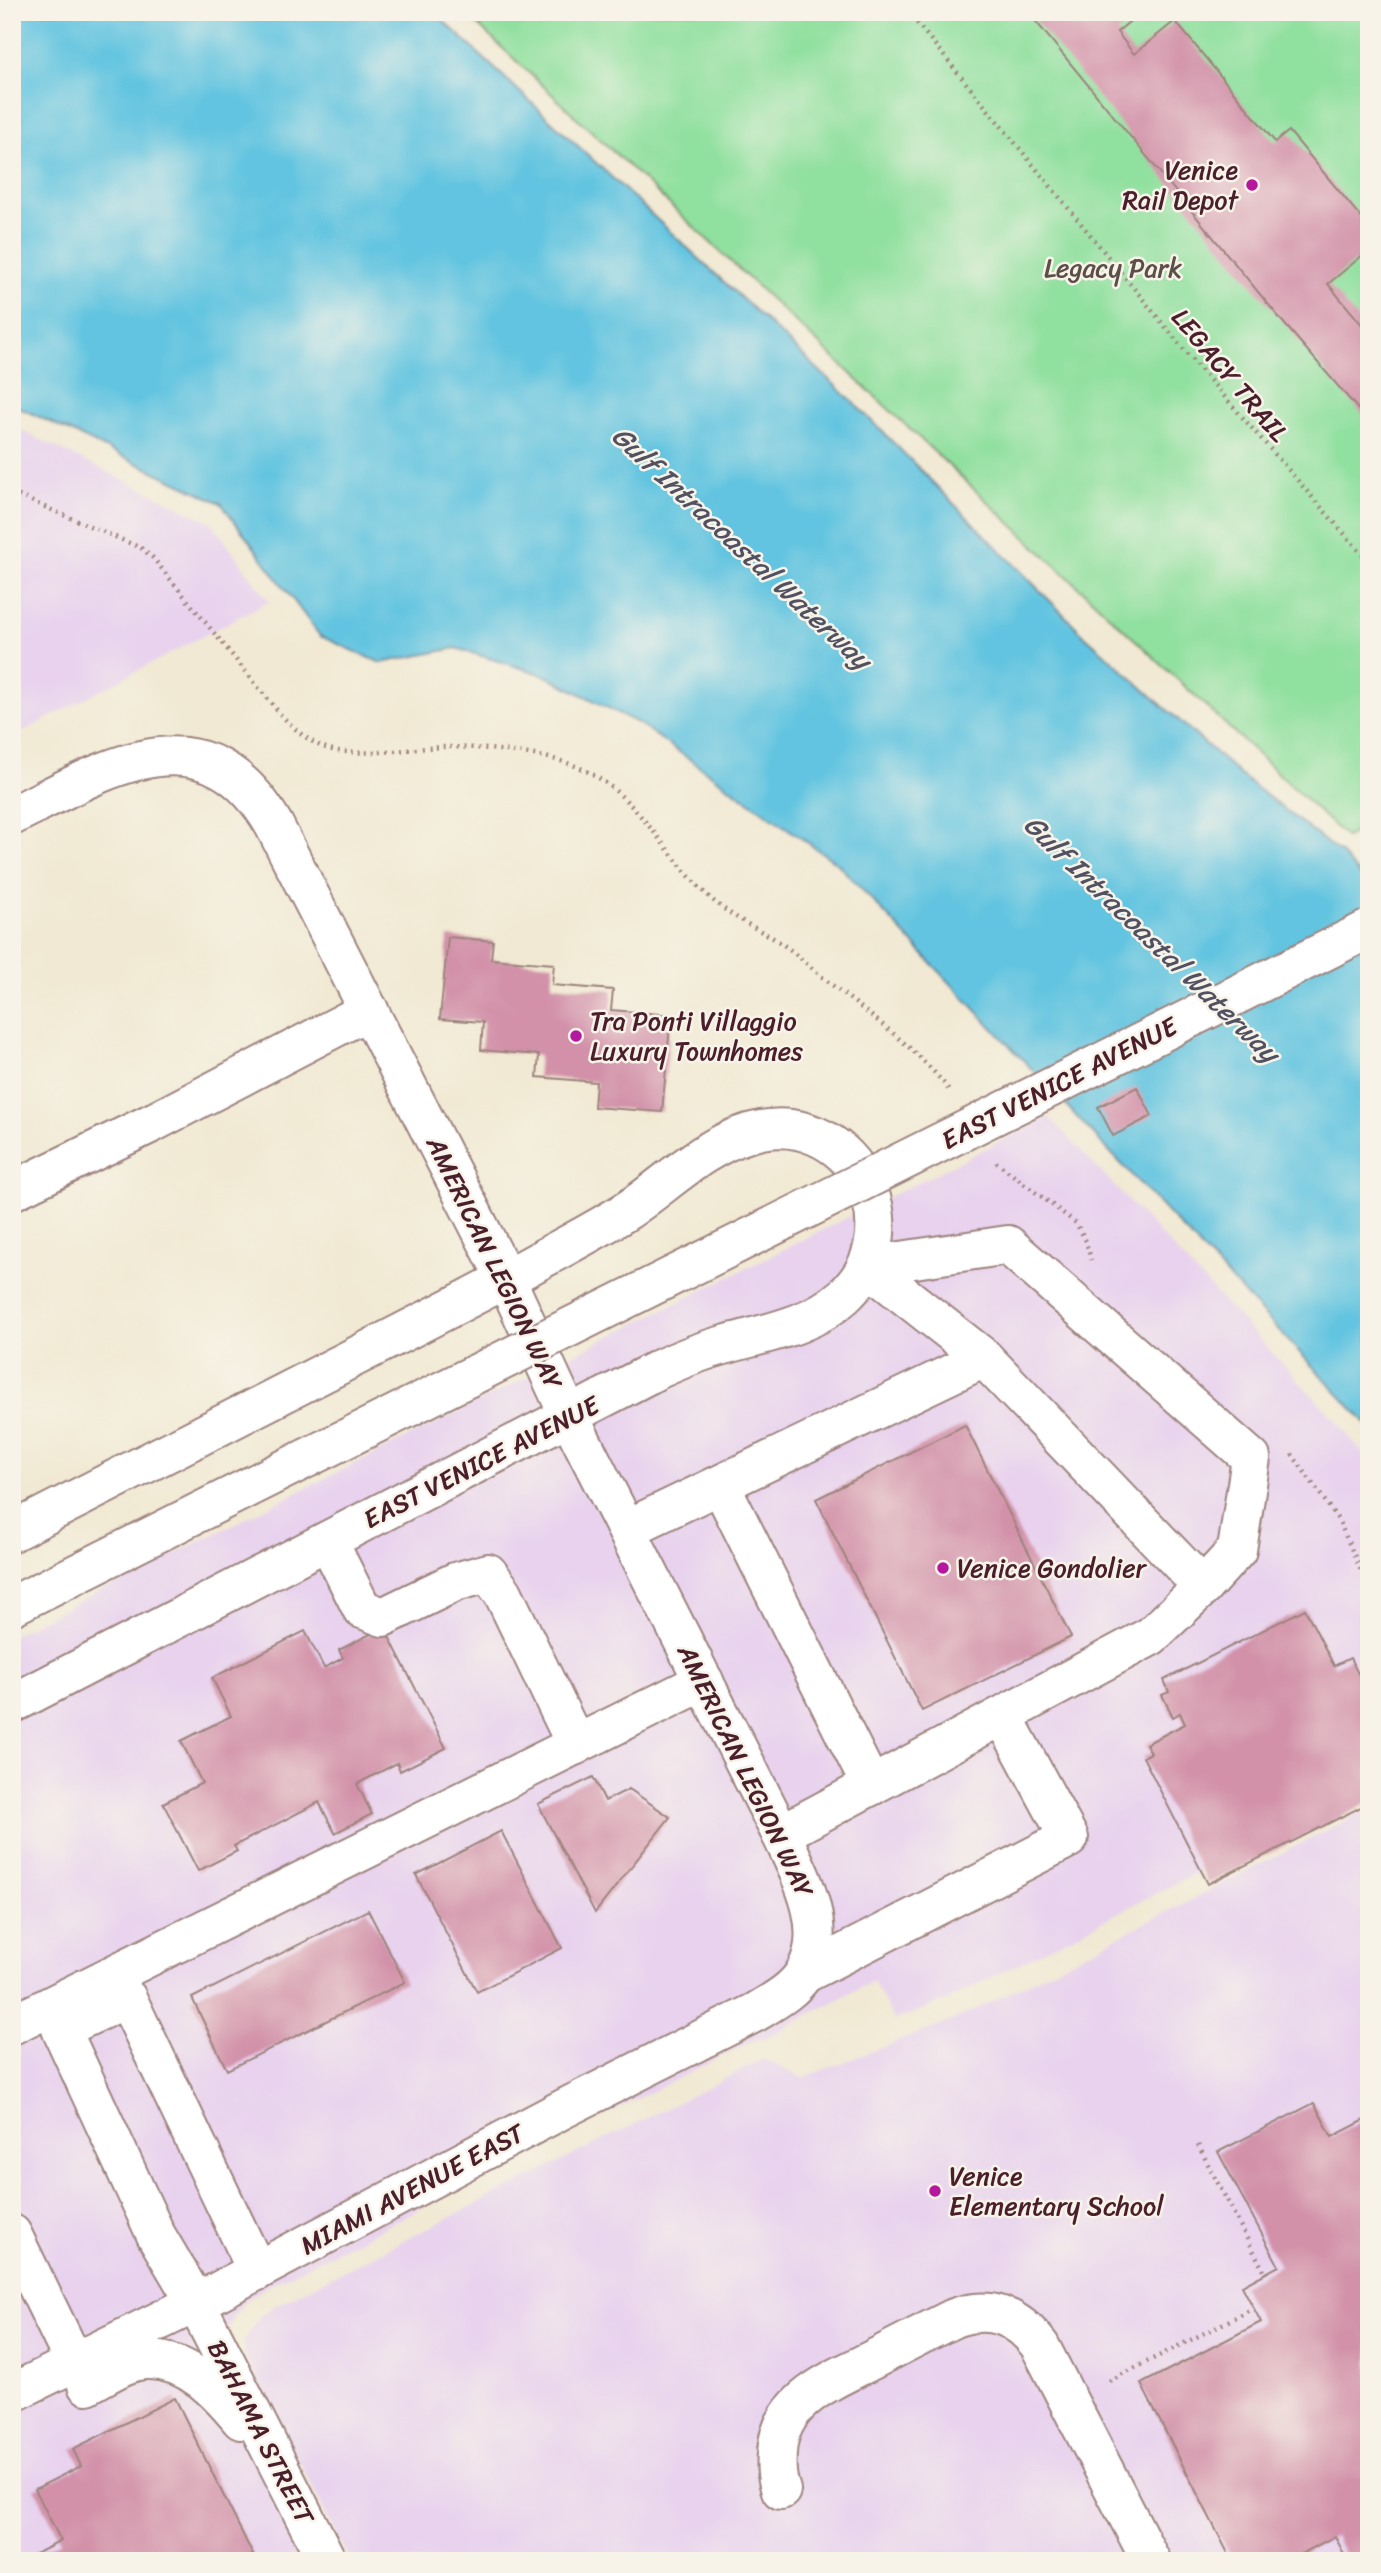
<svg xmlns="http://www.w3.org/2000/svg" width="1381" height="2573" font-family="Sriracha,sans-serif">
  <rect width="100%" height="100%" fill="#f7f3e8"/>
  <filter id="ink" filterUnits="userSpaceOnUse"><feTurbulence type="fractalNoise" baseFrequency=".0143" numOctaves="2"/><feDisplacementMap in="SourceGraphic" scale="14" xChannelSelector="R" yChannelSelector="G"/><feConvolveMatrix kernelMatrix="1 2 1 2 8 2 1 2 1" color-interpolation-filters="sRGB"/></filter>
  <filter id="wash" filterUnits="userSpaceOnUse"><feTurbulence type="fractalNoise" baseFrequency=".00686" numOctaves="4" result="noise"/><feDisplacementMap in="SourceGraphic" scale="28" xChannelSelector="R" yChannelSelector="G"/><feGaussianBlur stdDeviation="1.57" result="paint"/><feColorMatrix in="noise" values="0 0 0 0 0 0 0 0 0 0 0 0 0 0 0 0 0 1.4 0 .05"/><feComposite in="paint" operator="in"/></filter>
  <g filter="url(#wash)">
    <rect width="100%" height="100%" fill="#f1e9d3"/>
    <g fill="#e8d2ee">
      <path d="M12,426l199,96 58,79 -257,136z"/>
      <path d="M1049,1117l284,300 36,44v323l-421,216 -54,20 -21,-39 -108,57 -11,2 -487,246 -22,15 -12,16 -8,18 103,226h-316v-926z"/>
      <path d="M1369,1809v752h-1019l-106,-205v-14l16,-26 18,-12 486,-245 38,19 155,-59z"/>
    </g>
    <path fill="#90e09f" stroke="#6d8065" stroke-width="2" d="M464,12h905v812l-23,13z"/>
    <path fill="#62c4e0" stroke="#567286" stroke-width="2" d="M12,12h422l419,390 233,235 154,138 101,79 28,32v540l-531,-562 -200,-141 -94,-48 -88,-27 -75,15 -61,-27 -99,-133 -209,-99z"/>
    <g id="blocks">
      <g fill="#d291a9">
        <path d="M1028,12h113l-24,20 17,22 41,-33 100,121 14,-11 80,96v23l-41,34 41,49v89l-87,-101z"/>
        <path d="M448,937l45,4 -2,18 63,5 -2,21 61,5 -2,20 60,5 -9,97 -68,-5 2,-25 -59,-5 2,-22 -58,-5 2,-28 -43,-3z"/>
        <path d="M1137,1087l15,29 -39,20 -15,-29z"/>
        <path d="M965,1425l106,212 -149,74 -106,-212z"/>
        <path d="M1305,1609l29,57 16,-8 19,37v108l-161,81 -65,-127 8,-4 -5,-9 39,-20 -5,-11 -7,4 -11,-22 7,-3 -5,-12z"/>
        <path d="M384,1627l62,121 -46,23 -3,-8 -40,21 15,30 -37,19 -16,-31 -85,44 3,5 -39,20 -35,-68 39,-20 -21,-42 50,-25 -19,-38 93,-47 19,37 19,-10 -4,-8z"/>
        <path d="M593,1777l12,24 24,-12 41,28 -75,96 -57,-109z"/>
        <path d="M501,1831l61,117 -85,44 -61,-117z"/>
        <path d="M368,1910l37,72 -178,88 -35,-72z"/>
        <path d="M1314,2103l18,34 37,-19v443h-34l10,-5 -10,-20 -47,25h-56l-91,-177 120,-62 -19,-36 37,-20 -61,-114z"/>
        <path d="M175,2398l81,163h-234l39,-20 -26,-52 46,-23 -8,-17z"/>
      </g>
    </g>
  </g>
  <g filter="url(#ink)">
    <use href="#blocks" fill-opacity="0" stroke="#9e847f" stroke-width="2"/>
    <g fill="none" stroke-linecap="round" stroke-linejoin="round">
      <defs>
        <g id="minor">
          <path d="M12,816c94,-47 193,-111 262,9l232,454 63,137 212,418c19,41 51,97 22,141 -10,16 -31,27 -47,37l-191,96 -369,195 -184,90"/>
          <path d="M12,1191l144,-70 213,-111"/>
          <path d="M984,1358l219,229"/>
          <path d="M721,1486l150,300"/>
          <path d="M627,1529l357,-171 -117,-92"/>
          <path d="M12,1532c109,-56 218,-111 327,-167 68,-35 137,-69 203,-106 29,-16 58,-31 86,-49 39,-26 74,-63 121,-77 99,-30 170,93 95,163 -33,30 -78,37 -120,49 -23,6 -45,15 -67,25l-645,334"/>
          <path d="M328,1541l34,68 21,8 72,-35 33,-9 15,20 73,152"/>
          <path d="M781,1834l370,-198 52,-49 34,-37 14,-92 -243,-213 -141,21"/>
          <path d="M804,1974l265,-136 -66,-122"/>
          <path d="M12,2025l692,-344"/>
          <path d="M12,2234l62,128"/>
          <path d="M257,2271l-130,-273 -66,31 95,206 40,68 131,258"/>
          <path d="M87,2385c18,-9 40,-25 60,-25 41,-1 71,32 94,60"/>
          <path d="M781,2490c-5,-13 -5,-24 -4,-37 2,-53 54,-72 95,-93 27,-14 54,-28 82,-42 35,-13 64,-2 86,28l111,215"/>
        </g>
        <path id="major" d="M12,1606l295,-148"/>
      </defs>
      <use href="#minor" stroke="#9e847f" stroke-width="42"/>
      <use href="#major" stroke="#9e847f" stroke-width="42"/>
      <g stroke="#9e847f" stroke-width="4.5" stroke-dasharray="2 5" stroke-linecap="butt">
        <path d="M908,12l287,351 174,199"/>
        <path d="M12,493l129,55 12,10 128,157c13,13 25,25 42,32 30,12 88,1 121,0 36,0 93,5 126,17 59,20 89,81 129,123 25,26 44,34 74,51 20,12 39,31 58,46 41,33 86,64 118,106"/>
        <path d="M996,1162l80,61 10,18 5,19"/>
        <path d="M1292,1454l47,67 30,68"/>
        <path d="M1198,2145l67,128"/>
        <path d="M1109,2381l145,-73"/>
      </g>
      <use href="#minor" stroke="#fff" stroke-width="38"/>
      <use href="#major" stroke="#fff" stroke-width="38"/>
      <defs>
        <path id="major-bridge" d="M307,1458l1062,-529"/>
      </defs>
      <use href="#major-bridge" stroke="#9e847f" stroke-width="42" stroke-linecap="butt"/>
      <use href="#major-bridge" stroke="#fff" stroke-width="38"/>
    </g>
  </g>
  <g fill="#b5179e" stroke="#f7f3e8" stroke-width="2.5">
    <circle cx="1252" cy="185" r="7"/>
    <circle cx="576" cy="1036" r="7"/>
    <circle cx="943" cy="1568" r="7"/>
    <circle cx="935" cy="2191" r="7"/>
  </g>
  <g text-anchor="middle" stroke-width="5" stroke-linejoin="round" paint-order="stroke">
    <g font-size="26" fill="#4a1f2b" stroke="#f7f3e8" text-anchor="start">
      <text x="1238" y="179" text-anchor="end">Venice<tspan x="1238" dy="30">Rail Depot</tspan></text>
      <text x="590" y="1030">Tra Ponti Villaggio<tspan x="590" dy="30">Luxury Townhomes</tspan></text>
      <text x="957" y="1577">Venice Gondolier</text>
      <text x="949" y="2185">Venice<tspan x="949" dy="30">Elementary School</tspan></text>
    </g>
    <g font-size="26" fill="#5c4f48" stroke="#f7f3e8">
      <text x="1113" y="277">Legacy Park</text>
    </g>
    <g font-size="26" fill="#4a1f2b" stroke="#f7f3e8">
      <text transform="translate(1230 375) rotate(50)" y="9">LEGACY TRAIL</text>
      <text transform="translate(1059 1083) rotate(-27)" y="9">EAST VENICE AVENUE</text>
      <text transform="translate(495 1263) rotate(64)" y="9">AMERICAN LEGION WAY</text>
      <text transform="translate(481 1462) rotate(-27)" y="9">EAST VENICE AVENUE</text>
      <text transform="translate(746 1771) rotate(64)" y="9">AMERICAN LEGION WAY</text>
      <text transform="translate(412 2189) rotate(-28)" y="9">MIAMI AVENUE EAST</text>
      <text transform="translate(261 2432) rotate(63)" y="9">BAHAMA STREET</text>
    </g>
    <g font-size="28" font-style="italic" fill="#515161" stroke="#f7f3e8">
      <text transform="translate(742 547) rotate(43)" y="10">Gulf Intracoastal Waterway</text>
      <text transform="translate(1152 938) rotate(44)" y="10">Gulf Intracoastal Waterway</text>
    </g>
  </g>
  <rect width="1381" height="2573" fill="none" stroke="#f7f3e8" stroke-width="42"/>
</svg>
